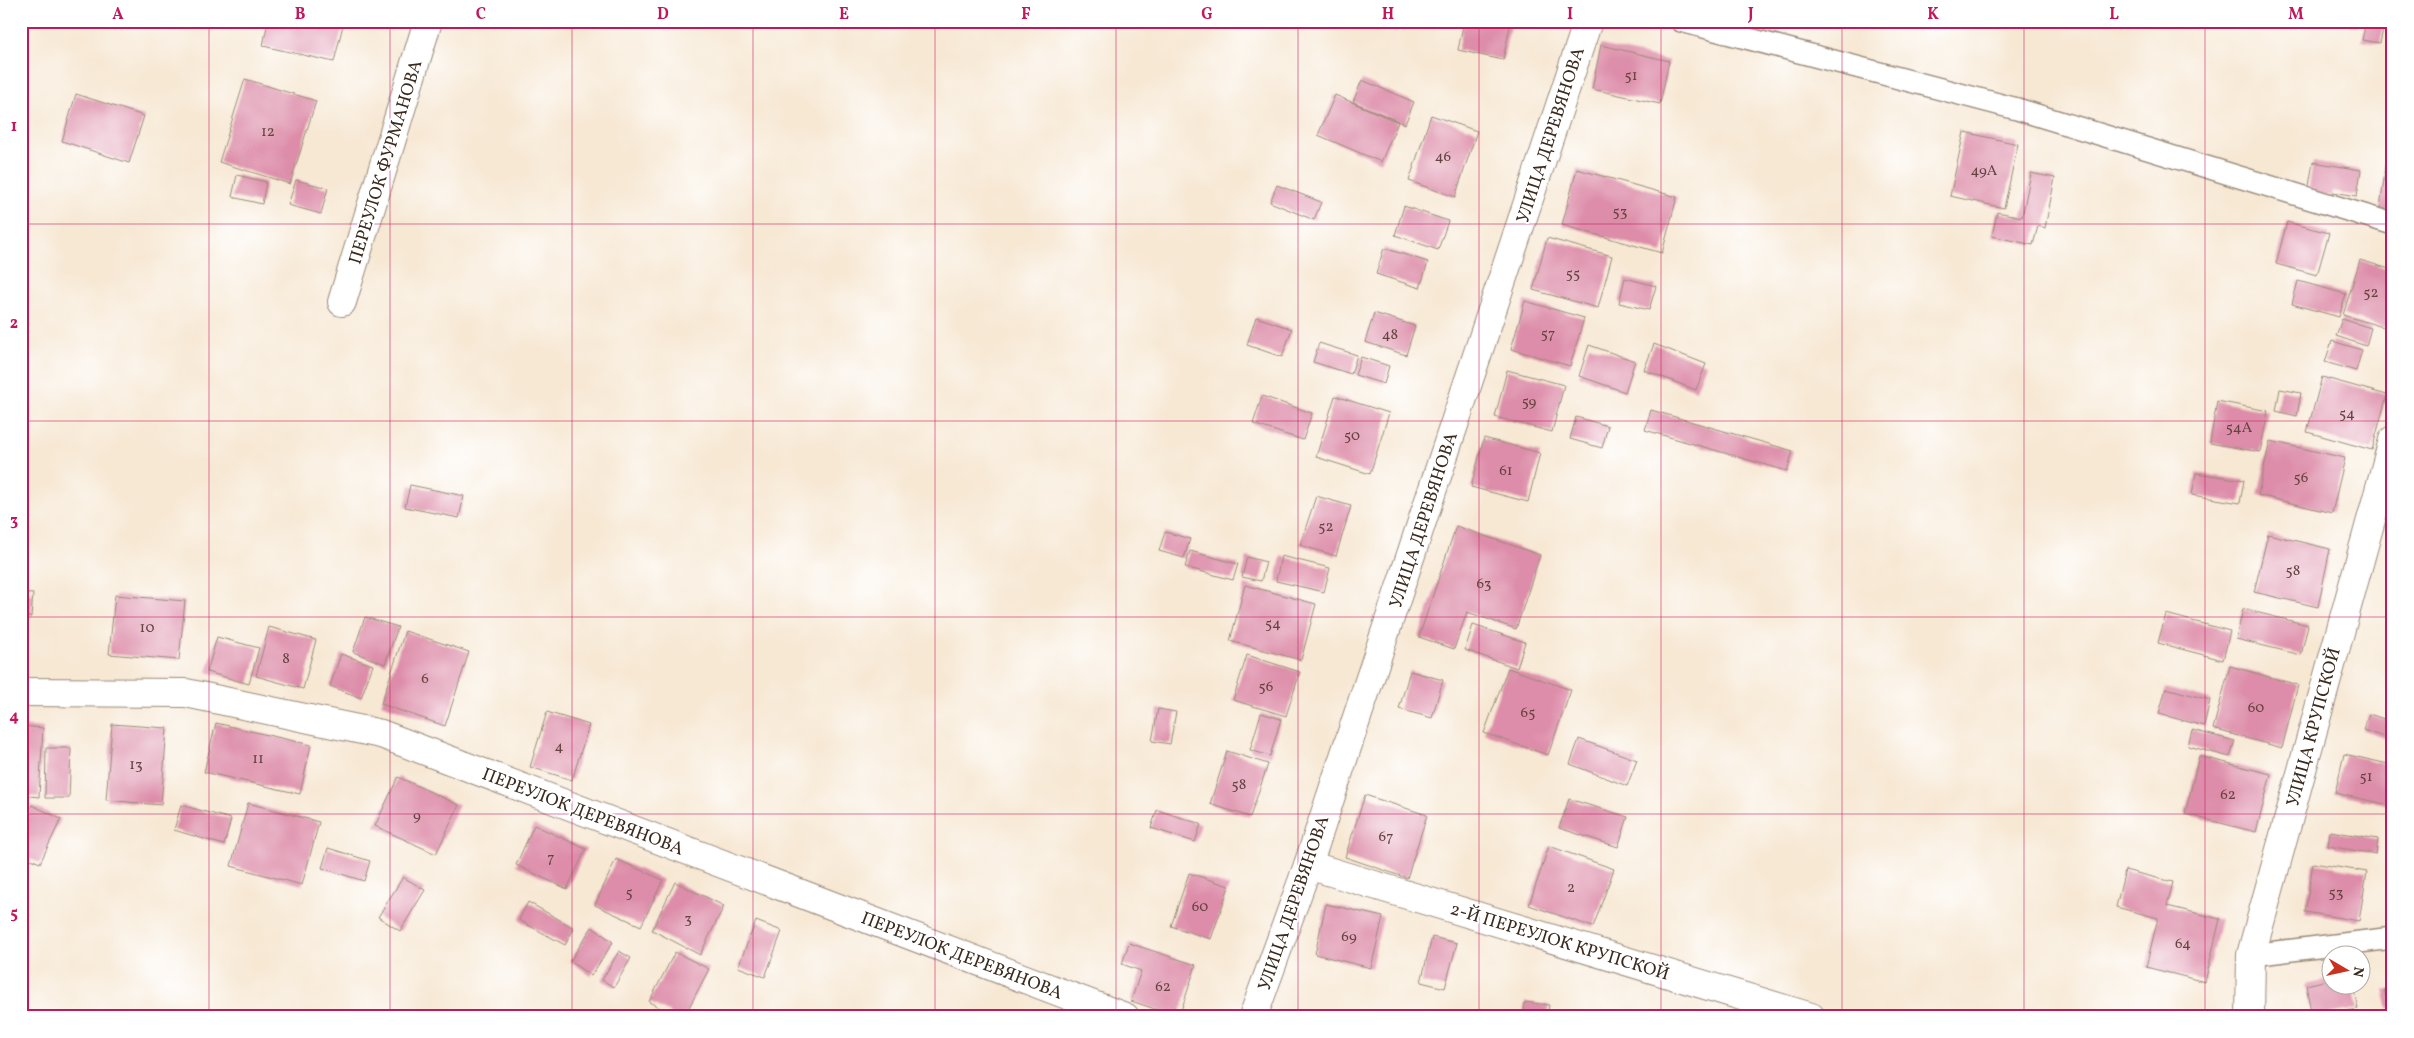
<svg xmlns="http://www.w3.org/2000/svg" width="2414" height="1038" font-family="Vollkorn,serif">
  <rect width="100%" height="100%" fill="#fff"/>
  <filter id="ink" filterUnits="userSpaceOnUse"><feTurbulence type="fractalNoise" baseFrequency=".02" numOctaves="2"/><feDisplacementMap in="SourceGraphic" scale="10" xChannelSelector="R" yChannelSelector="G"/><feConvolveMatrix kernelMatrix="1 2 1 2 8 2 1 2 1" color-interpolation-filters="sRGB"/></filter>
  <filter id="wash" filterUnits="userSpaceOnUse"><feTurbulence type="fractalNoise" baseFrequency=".0096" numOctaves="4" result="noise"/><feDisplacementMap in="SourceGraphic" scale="20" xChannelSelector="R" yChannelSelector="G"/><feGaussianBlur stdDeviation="1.12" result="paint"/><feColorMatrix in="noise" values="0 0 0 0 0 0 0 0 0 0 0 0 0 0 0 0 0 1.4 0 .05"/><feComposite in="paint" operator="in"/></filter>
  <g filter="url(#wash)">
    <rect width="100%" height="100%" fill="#f7e8d4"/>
    <g id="blocks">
      <g fill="#dd8da9">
        <path d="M268,21h76l-10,41 -71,-16z"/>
        <path d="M1464,21h47l-8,39 -45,-10z"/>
        <path d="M2337,21h22l-2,6z"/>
        <path d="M2366,21h19l-5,22 -18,-3z"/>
        <path d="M1601,45l68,16 -9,43 -68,-15z"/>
        <path d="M245,79l71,22 -26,83 -71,-22z"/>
        <path d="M1362,80l52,22 -9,22 -52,-22z"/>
        <path d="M76,94l68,22 -15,47 -67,-22z"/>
        <path d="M1335,95l63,27 -17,40 -63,-27z"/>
        <path d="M1431,115l46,16 -22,66 -46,-16z"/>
        <path d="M1964,132l54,12 -14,64 -54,-12z"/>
        <path d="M2387,158l6,1v51l-13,-2z"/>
        <path d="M2313,162l48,8 -4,26 -24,-4 -1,4 -24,-4z"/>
        <path d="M1577,169l100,28 -15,56 -100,-28z"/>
        <path d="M2031,173l24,5 -10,50 -7,-2 -5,19 -41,-9 5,-24 25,5z"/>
        <path d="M237,175l29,7 -4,22 -30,-7z"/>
        <path d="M296,180l32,8 -7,26 -33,-9z"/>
        <path d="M1277,185l44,17 -7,18 -44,-18z"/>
        <path d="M1404,206l44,15 -10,29 -43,-15z"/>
        <path d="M2287,222l42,11 -12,42 -41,-11z"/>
        <path d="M1547,238l65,18 -14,52 -65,-18z"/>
        <path d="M1384,248l44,14 -8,26 -44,-14z"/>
        <path d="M2360,260l33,10v60l-50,-15z"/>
        <path d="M1625,278l31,8 -7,24 -30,-7z"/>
        <path d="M2298,281l48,13 -7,23 -47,-13z"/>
        <path d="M1525,301l59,17 -14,48 -59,-17z"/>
        <path d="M1374,313l41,13 -9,29 -41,-13z"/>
        <path d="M1256,317l36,12 -10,28 -35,-12z"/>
        <path d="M2342,319l29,9 -5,18 -30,-10z"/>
        <path d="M2332,341l30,9 -6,21 -31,-9z"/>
        <path d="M1319,343l38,12 -6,19 -38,-12z"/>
        <path d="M1654,344l52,20 -10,26 -52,-20z"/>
        <path d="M1589,345l46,16 -10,31 -46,-16z"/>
        <path d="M1361,357l28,9 -5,18 -29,-9z"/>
        <path d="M1507,370l57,15 -12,47 -57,-15z"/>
        <path d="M2322,377l65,18 -15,55 -65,-18z"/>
        <path d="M2280,389l21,4 -4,23 -21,-5z"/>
        <path d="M1262,396l50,17 -9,27 -50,-16z"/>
        <path d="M1335,396l54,17 -19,61 -54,-17z"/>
        <path d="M2217,401l51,10 -8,41 -50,-9z"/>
        <path d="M1651,410l142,41 -6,20 -142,-41z"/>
        <path d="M1576,417l32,9 -6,22 -32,-9z"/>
        <path d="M1484,438l56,15 -12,49 -57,-15z"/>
        <path d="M2270,441l75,17 -13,55 -74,-18z"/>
        <path d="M2196,473l48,7 -4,23 -48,-8z"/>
        <path d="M410,485l54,11 -5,22 -54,-11z"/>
        <path d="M1316,496l35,10 -15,50 -36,-11z"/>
        <path d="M1456,526l84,29 -24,74 -49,-17 -13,37 -35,-12z"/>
        <path d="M1165,532l25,7 -6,19 -25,-7z"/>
        <path d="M2268,534l62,15 -12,58 -64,-15z"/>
        <path d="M1190,551l48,13 -5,16 -48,-13z"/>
        <path d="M1281,556l49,12 -6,24 -48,-11z"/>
        <path d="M1247,557l19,5 -5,19 -19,-4z"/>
        <path d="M1245,585l71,19 -15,56 -71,-19z"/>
        <path d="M21,593l12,1 -2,23 -10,-1z"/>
        <path d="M115,595l70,6 -6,59 -70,-6z"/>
        <path d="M2243,609l65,16 -7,30 -65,-16z"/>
        <path d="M2166,614l64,17 -7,29 -65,-17z"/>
        <path d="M365,617l33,10 -13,37 -32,-12z"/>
        <path d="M1473,625l52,17 -8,26 -52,-18z"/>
        <path d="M269,627l47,13 -13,49 -47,-13z"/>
        <path d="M405,631l64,21 -24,74 -64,-22z"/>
        <path d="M217,637l42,11 -10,36 -42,-12z"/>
        <path d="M341,654l32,11 -12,33 -31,-12z"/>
        <path d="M1247,655l53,17 -14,44 -53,-16z"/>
        <path d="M2230,666l68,19 -16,63 -69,-19z"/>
        <path d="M1508,668l63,22 -23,65 -64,-22z"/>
        <path d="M1410,671l33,9 -11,38 -33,-9z"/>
        <path d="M2166,688l44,12 -6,26 -45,-12z"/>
        <path d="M1158,709l18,3 -6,32 -18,-3z"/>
        <path d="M547,712l42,13 -17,55 -42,-13z"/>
        <path d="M1261,713l20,6 -11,37 -20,-6z"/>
        <path d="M2369,714l24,8v18l-30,-10z"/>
        <path d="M216,723l95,22 -11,49 -96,-22z"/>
        <path d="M112,724l55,4 -6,77 -55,-5z"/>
        <path d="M21,726l22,2 -4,69 -18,-2z"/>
        <path d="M2192,730l43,11 -5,16 -42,-11z"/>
        <path d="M1579,739l58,21 -10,26 -57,-22z"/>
        <path d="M46,748h25l-2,50h-24z"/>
        <path d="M1227,751l41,13 -18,53 -40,-13z"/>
        <path d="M2344,754l49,11v21l-4,19 -54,-12z"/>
        <path d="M2199,756l72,18 -15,58 -71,-18z"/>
        <path d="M398,777l61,28 -23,49 -61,-28z"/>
        <path d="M1365,795l62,20 -20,63 -62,-21z"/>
        <path d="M1569,799l59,18 -10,30 -59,-19z"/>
        <path d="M248,803l71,19 -17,63 -71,-19z"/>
        <path d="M32,805l29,14 -21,44 -19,-8v-27z"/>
        <path d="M181,805l50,14 -7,26 -50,-15z"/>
        <path d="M1157,810l44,14 -6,18 -44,-14z"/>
        <path d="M534,825l52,24 -19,40 -51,-24z"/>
        <path d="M2330,831l48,8 -2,15 -48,-8z"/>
        <path d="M1549,846l65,23 -21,58 -64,-22z"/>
        <path d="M328,848l42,13 -6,20 -42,-13z"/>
        <path d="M616,859l47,21 -22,46 -46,-21z"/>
        <path d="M2313,863l54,9 -8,49 -54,-9z"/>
        <path d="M2125,870l48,12 -6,24 53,13 -15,63 -59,-15 12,-49 -42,-11z"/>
        <path d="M1189,873l40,13 -18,53 -40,-13z"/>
        <path d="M403,877l22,13 -25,41 -22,-14z"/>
        <path d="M675,882l49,24 -24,49 -48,-25z"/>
        <path d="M528,902l46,26 -9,17 -46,-25z"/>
        <path d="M1326,904l57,13 -12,51 -56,-14z"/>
        <path d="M756,921l26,10 -17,46 -27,-10z"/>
        <path d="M592,927l21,15 -22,34 -21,-15z"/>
        <path d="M1432,937l25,6 -12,45 -24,-6z"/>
        <path d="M1129,943l67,22 -17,52 -48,-16 10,-30 -19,-7z"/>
        <path d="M619,951l12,7 -17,29 -12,-7z"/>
        <path d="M675,952l34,17 -25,48h-7l-28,-15z"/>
        <path d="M2332,979v7h21l5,23 -46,8 -6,-32z"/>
        <path d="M2393,988v20l-4,1 -5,-19z"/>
        <path d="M1525,1002l24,3 -2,12h-24z"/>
      </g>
    </g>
  </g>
  <g filter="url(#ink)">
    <use href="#blocks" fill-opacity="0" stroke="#998979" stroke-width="1"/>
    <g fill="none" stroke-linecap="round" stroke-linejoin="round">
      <defs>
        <g id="lane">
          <path d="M1681,21l336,88 376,115"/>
          <path d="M2251,955l142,-17"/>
        </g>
        <g id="street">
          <path d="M342,302l86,-281"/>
          <path d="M21,692l165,1 195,41 744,283"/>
          <path d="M1308,865l503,152"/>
          <path d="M1253,1017l55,-152 280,-844"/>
          <path d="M2250,1017l1,-62 142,-515"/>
        </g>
      </defs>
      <use href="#lane" stroke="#998979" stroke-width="24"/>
      <use href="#street" stroke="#998979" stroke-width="30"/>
      <use href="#lane" stroke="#fff" stroke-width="21"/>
      <use href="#street" stroke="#fff" stroke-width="28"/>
    </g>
  </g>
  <path fill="none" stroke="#c2185b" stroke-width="1" stroke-opacity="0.55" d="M209,21v996M390,21v996M572,21v996M753,21v996M935,21v996M1116,21v996M1298,21v996M1479,21v996M1661,21v996M1842,21v996M2024,21v996M2205,21v996M21,224h2372M21,421h2372M21,617h2372M21,814h2372"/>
  <g text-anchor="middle" stroke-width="4" stroke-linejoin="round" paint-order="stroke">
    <g font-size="15" fill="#644341">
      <text x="1631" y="80">51</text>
      <text x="268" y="136">12</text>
      <text x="1443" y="161">46</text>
      <text x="1984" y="175">49А</text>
      <text x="1620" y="216">53</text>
      <text x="1573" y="278">55</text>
      <text x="2371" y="297">52</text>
      <text x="1548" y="338">57</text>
      <text x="1390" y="339">48</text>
      <text x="1529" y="406">59</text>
      <text x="2347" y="418">54</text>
      <text x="2239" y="432">54А</text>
      <text x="1352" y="440">50</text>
      <text x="1506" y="475">61</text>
      <text x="2301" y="482">56</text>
      <text x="1326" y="531">52</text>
      <text x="2293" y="575">58</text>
      <text x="1484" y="588">63</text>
      <text x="1273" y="628">54</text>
      <text x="147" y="632">10</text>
      <text x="286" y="663">8</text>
      <text x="425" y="683">6</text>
      <text x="1266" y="691">56</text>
      <text x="2256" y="712">60</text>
      <text x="1528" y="717">65</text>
      <text x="559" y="751">4</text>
      <text x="258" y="763">11</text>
      <text x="136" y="769">13</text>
      <text x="2366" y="781">51</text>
      <text x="1239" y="789">58</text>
      <text x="2228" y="799">62</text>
      <text x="417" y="820">9</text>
      <text x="1386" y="841">67</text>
      <text x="551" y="862">7</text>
      <text x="1571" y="892">2</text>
      <text x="629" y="897">5</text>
      <text x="2336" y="897">53</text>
      <text x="1200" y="911">60</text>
      <text x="688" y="923">3</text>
      <text x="1349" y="941">69</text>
      <text x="2183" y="948">64</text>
      <text x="1163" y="991">62</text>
    </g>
    <g font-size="18" fill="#3b2a1e" stroke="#fff">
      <text transform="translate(1550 135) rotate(-72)" y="6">УЛИЦА ДЕРЕВЯНОВА</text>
      <text transform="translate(385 162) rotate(-73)" y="6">ПЕРЕУЛОК ФУРМАНОВА</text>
      <text transform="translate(1423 520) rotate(-72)" y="6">УЛИЦА ДЕРЕВЯНОВА</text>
      <text transform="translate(2313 727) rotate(-75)" y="6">УЛИЦА КРУПСКОЙ</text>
      <text transform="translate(583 811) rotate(21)" y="6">ПЕРЕУЛОК ДЕРЕВЯНОВА</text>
      <text transform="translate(1293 903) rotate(-71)" y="6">УЛИЦА ДЕРЕВЯНОВА</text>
      <text transform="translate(1560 941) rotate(17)" y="6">2-Й ПЕРЕУЛОК КРУПСКОЙ</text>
      <text transform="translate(962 955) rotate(21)" y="6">ПЕРЕУЛОК ДЕРЕВЯНОВА</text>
    </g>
  </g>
  <rect width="2414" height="1038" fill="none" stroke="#fff" stroke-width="55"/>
  <g transform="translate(2346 970) rotate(99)"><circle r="24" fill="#ffffff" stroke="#b1aaa5"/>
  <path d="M0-4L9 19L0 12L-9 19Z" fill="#c8321e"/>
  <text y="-8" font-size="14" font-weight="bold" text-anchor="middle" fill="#3b2a1e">N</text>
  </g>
  <rect x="28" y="28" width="2358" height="982" fill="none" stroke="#c2185b" stroke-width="2"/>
  <g font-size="16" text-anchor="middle" font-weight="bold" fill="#c2185b">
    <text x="118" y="19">A</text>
    <text x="300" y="19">B</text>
    <text x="481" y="19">C</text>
    <text x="663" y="19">D</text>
    <text x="844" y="19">E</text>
    <text x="1026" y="19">F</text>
    <text x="1207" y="19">G</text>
    <text x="1388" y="19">H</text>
    <text x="1570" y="19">I</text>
    <text x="1751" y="19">J</text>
    <text x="1933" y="19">K</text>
    <text x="2114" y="19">L</text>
    <text x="2296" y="19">M</text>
    <text x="14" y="131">1</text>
    <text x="14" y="328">2</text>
    <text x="14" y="525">3</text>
    <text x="14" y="721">4</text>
    <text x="14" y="918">5</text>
  </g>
</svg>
